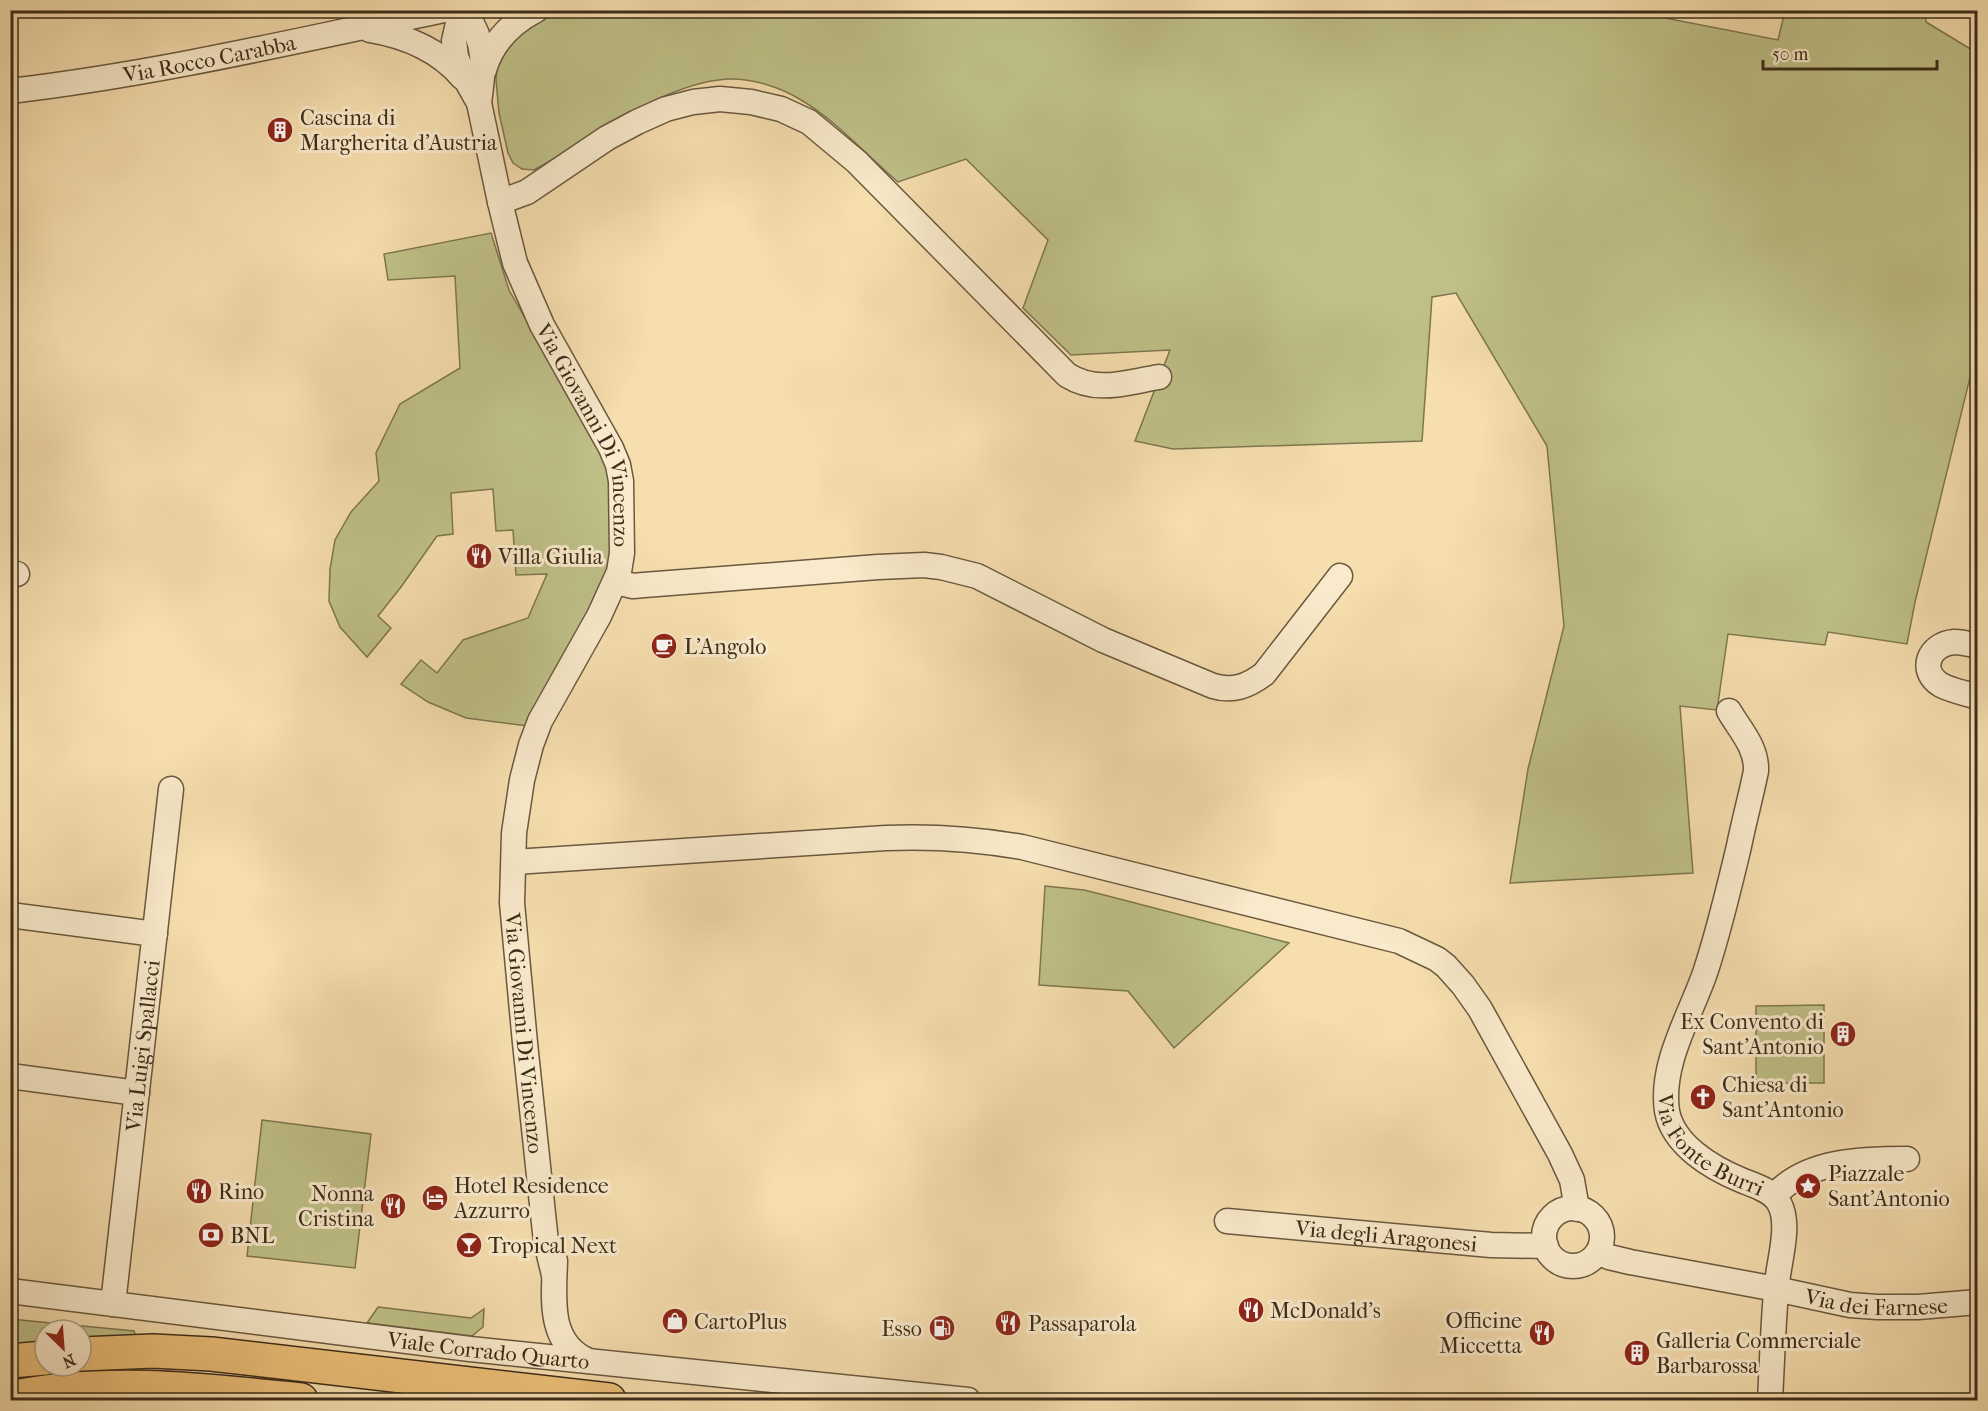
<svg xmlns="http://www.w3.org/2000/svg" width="1988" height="1411" font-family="'IM FELL French Canon',serif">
  <rect width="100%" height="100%" fill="#f6deaf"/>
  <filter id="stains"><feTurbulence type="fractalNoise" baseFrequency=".00333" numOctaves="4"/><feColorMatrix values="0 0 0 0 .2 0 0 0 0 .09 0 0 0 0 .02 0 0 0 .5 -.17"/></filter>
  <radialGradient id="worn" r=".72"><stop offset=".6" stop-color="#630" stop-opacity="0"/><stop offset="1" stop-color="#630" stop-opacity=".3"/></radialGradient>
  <g fill="#bfc088" stroke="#7e7650" stroke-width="1.5">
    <path d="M1624,10l154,30 7,-29h140l1,11 51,31v296l-62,253 -8,42 -79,-12 -3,13 -97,-11 -11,76 -37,-4 13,167 -183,10 18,-114 36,-143 -17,-180 -91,-153 -24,4 -10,144 -249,8 -38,-8 35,-91 -99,5 -48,-47 25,-68 -82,-81 -68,23c-32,-27 -61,-61 -97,-82 -21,-13 -49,-22 -74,-21 -65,5 -132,57 -188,88l-5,3 -12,-1 -9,-6 -5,-10 -9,-40 -3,-33 1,-13 7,-20 32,-27 33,-9z"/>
    <path d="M491,233l18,57 94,164 9,27v84l-7,21 -77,140 -62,-8 -38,-16 -27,-18 20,-24 16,13 26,-33 65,-22 19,-44 -31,1 -3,-45 -17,1 -3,-42 -42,4 2,41 -16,2 -36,51 -23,29 13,12 -24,29 -27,-30 -11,-26 1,-32 5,-29 16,-28 28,-31 -3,-28 24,-49 60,-36 -5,-92 -67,4 -4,-26z"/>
    <path d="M1045,886l39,4 24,6 181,47 -115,105 -46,-57 -89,-6z"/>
    <path d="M1824,1005v78h-68v-77z"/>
    <path d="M262,1120l109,14 -16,134 -108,-12z"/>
    <path d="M378,1307l93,11 13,-9 -1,18 -11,9 -105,-13z"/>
    <path d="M10,1319l124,12 1,3 -1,3 -53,4v-11h-36v14l-34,4z"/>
  </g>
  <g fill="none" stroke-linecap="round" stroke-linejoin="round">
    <defs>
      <g id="street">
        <path id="s1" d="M461,10l-7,31 2,16 9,21 14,25 21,99 15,61 27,62 69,123 7,17 3,16 1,72 -3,19 -20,44 -59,105 -9,24 -9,35 -8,53 -2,70 13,140 21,199 8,33"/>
        <path d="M464,10c23,34 20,55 15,93"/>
        <path d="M370,30c36,6 68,19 92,47"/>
        <path d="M484,70c8,-28 27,-47 52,-60"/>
        <path id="s2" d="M10,91c146,-17 290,-51 434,-81"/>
        <path d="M500,202l27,-10 80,-54 30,-16 29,-13 27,-7 27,-3 31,3 30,7 28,13 48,40 210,213c30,19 60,7 92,2"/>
        <path d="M10,573l7,1"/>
        <path d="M616,582l17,4 11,-1 234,-18 46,-2 17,2 36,9 126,64 110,46c20,6 35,0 51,-12l76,-98"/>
        <path d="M1978,646c-8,-2 -16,-4 -24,-4 -25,2 -36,29 -13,43 11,6 25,8 37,12"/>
        <path id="s3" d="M1729,711c11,19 28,36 27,60 -5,25 -12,50 -17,75 -10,42 -20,85 -34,127 -15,43 -45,91 -38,138 6,34 45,57 74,69 12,5 31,10 38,23 13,22 -2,64 -3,89 -3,36 -4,72 -6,108"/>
        <path d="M514,862l372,-24c47,-2 90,1 136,9l377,94 38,18 9,7 17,19 17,24 80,145 12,26 5,29"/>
        <path d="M10,915l145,19"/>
        <path d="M10,1076l127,17"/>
        <path d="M1774,1196c32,-36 88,-37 133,-37"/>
        <circle cx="1573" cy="1237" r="29"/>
        <path id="s4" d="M1227,1221l264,24 55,1"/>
        <path id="s5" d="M1598,1252l11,5 21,5 146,27 74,16 27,2h41l60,-5"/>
        <path d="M555,1261c-1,36 -8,83 34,100"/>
        <path id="s6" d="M10,1291l460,58 498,51"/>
        <path id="s7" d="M113,1304l58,-515"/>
      </g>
      <g id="primary">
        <path d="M81,1354l72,-3 58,3 398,46"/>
        <path d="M10,1361l35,-3"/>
        <path d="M10,1398c97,-20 194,-8 291,2"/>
      </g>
    </defs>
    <use href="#street" stroke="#6b583e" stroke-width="27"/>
    <use href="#primary" stroke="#3d2c19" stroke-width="36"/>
    <use href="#street" stroke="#f9eacb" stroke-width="24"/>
    <use href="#primary" stroke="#ebbf78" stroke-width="33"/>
  </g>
  <defs>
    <symbol id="building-disc" viewBox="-11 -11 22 22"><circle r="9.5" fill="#8f2418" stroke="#f9eacb"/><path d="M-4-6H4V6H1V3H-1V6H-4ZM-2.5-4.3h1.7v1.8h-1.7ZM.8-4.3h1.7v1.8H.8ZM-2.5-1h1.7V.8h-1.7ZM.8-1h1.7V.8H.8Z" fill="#fff"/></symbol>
    <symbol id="restaurant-disc" viewBox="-11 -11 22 22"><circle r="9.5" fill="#8f2418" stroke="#f9eacb"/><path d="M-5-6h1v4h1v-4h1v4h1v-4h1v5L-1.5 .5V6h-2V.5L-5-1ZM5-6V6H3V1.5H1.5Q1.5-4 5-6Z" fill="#fff"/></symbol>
    <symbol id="cafe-disc" viewBox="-11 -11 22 22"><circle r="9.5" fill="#8f2418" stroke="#f9eacb"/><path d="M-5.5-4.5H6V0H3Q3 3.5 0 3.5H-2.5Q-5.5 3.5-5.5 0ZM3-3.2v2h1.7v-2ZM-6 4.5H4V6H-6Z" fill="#fff"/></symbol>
    <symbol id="church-disc" viewBox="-11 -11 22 22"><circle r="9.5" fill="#8f2418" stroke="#f9eacb"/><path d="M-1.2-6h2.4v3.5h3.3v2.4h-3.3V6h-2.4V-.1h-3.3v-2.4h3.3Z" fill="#fff"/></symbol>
    <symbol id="sight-disc" viewBox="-11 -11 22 22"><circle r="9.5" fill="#8f2418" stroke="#f9eacb"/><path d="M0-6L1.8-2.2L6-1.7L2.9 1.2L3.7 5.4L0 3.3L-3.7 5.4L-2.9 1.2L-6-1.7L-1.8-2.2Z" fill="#fff"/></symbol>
    <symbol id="hotel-disc" viewBox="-11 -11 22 22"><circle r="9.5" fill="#8f2418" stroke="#f9eacb"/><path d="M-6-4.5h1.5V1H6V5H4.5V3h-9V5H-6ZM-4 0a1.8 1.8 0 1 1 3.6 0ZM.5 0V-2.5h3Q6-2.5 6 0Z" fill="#fff"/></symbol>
    <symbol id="bank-disc" viewBox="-11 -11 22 22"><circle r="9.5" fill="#8f2418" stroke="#f9eacb"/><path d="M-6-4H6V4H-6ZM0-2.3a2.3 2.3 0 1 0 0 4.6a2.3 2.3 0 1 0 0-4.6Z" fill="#fff"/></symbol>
    <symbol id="bar-disc" viewBox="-11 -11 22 22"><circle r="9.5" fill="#8f2418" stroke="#f9eacb"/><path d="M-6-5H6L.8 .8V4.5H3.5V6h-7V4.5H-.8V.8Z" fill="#fff"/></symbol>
    <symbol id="shop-disc" viewBox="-11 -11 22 22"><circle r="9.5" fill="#8f2418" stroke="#f9eacb"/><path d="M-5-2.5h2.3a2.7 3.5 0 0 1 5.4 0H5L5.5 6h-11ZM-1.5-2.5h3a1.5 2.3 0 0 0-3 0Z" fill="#fff"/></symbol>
    <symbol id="fuel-disc" viewBox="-11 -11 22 22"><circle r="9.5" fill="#8f2418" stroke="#f9eacb"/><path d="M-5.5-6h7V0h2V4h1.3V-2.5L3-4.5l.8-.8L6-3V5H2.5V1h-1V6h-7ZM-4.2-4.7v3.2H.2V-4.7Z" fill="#fff"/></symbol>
  </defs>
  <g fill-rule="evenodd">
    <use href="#building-disc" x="265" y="115" width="30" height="30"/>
    <use href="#restaurant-disc" x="464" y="541" width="30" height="30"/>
    <use href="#cafe-disc" x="649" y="631" width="30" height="30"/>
    <use href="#building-disc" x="1828" y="1019" width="30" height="30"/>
    <use href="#church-disc" x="1688" y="1082" width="30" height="30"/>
    <use href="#sight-disc" x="1793" y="1171" width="30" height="30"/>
    <use href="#restaurant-disc" x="184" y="1176" width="30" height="30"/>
    <use href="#hotel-disc" x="420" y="1183" width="30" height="30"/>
    <use href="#restaurant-disc" x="378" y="1191" width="30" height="30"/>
    <use href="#bank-disc" x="196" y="1220" width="30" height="30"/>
    <use href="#bar-disc" x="454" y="1230" width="30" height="30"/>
    <use href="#restaurant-disc" x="1236" y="1295" width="30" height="30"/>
    <use href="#shop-disc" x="660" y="1306" width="30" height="30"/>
    <use href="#restaurant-disc" x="993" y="1308" width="30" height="30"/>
    <use href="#fuel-disc" x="927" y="1313" width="30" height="30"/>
    <use href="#restaurant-disc" x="1527" y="1318" width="30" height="30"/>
    <use href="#building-disc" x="1622" y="1338" width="30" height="30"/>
  </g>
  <g text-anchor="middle" stroke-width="6" stroke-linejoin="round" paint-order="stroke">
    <g font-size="22" fill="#3d2c19" stroke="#f9eacb">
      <text dy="8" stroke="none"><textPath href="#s2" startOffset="202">Via Rocco Carabba</textPath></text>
      <text dy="8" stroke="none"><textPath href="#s1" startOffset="452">Via Giovanni Di Vincenzo</textPath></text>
      <text dy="8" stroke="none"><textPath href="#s1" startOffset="1083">Via Giovanni Di Vincenzo</textPath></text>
      <text dy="8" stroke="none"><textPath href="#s7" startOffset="260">Via Luigi Spallacci</textPath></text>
      <text dy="8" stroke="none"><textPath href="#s3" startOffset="476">Via Fonte Burri</textPath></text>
      <text dy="8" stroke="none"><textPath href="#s4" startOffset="160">Via degli Aragonesi</textPath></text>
      <text dy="8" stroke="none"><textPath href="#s5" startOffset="284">Via dei Farnese</textPath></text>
      <text dy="8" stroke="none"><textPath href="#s6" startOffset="482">Viale Corrado Quarto</textPath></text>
    </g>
    <g font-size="22" fill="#3d2c19" stroke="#f9eacb" text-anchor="start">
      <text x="300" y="125">Cascina di<tspan x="300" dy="25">Margherita d'Austria</tspan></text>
      <text x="498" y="564">Villa Giulia</text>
      <text x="684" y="654">L'Angolo</text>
      <text x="1824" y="1029" text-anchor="end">Ex Convento di<tspan x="1824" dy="25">Sant'Antonio</tspan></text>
      <text x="1722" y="1092">Chiesa di<tspan x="1722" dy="25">Sant'Antonio</tspan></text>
      <text x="1828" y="1181">Piazzale<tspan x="1828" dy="25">Sant'Antonio</tspan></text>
      <text x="454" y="1193">Hotel Residence<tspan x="454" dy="25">Azzurro</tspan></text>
      <text x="218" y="1199">Rino</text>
      <text x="374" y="1201" text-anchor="end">Nonna<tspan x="374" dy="25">Cristina</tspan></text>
      <text x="230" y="1243">BNL</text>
      <text x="488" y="1253">Tropical Next</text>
      <text x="1270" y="1318">McDonald's</text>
      <text x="1522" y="1328" text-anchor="end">Officine<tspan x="1522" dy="25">Miccetta</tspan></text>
      <text x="694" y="1329">CartoPlus</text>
      <text x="1028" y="1331">Passaparola</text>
      <text x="922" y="1336" text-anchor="end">Esso</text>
      <text x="1656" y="1348">Galleria Commerciale<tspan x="1656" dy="25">Barbarossa</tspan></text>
    </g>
  </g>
  <rect width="1988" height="1411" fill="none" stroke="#f6deaf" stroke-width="36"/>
  <rect x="12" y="12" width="1964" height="1387" fill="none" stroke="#3d2c19" stroke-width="3"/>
  <rect x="18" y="18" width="1952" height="1375" fill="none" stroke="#3d2c19" stroke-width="1.5"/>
  <g transform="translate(63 1348) rotate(155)"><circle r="28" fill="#f9eacb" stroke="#ae9e84" stroke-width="1.5"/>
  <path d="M0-4.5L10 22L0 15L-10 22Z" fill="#8f2418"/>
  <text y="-9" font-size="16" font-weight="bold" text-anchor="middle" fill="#3d2c19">N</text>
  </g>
  <path d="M1763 60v9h174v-9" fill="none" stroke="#3d2c19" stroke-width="3"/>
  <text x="1772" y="60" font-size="18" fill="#3d2c19" stroke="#f9eacb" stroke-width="4.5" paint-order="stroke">50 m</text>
  <rect width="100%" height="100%" filter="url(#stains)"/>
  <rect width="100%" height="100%" fill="url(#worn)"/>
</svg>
